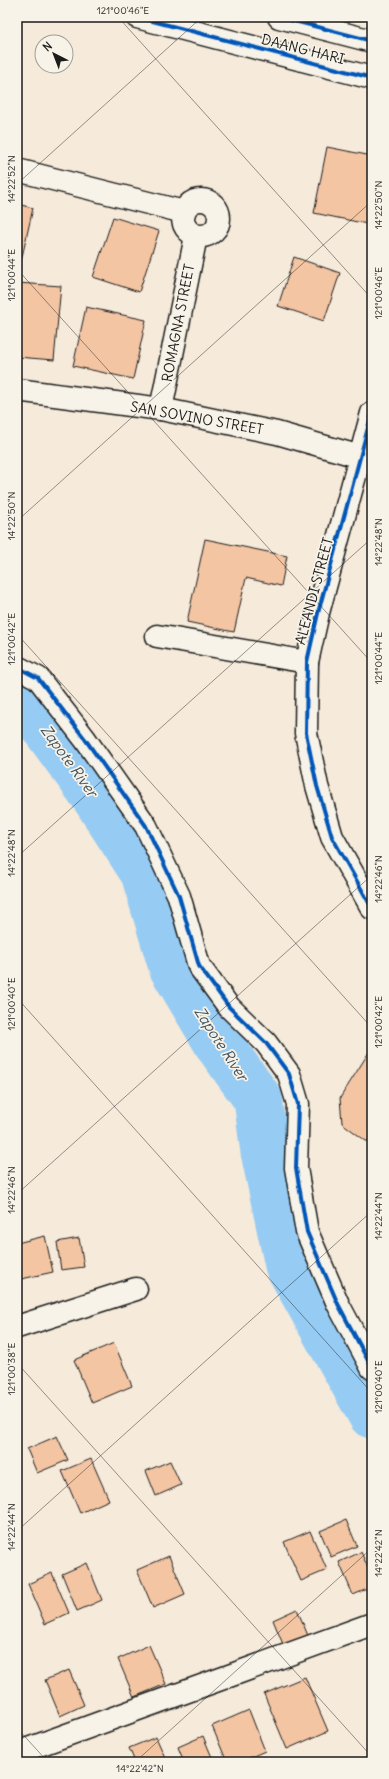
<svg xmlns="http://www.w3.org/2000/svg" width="389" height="1779" font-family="Delius,sans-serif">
  <rect width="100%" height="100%" fill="#f6eada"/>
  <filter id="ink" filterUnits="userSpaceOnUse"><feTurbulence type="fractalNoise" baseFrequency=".025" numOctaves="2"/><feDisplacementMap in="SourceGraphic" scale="8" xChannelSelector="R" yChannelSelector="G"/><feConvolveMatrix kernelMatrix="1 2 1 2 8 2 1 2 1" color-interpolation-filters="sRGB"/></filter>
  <g filter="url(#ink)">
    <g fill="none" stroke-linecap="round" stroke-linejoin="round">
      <path stroke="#96ccf4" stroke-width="49" d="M17,698l26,26 51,70 51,79 28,94 47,79 38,53 7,53 24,113 83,149"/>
    </g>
    <g fill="#f4c5a3" stroke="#1c1c1c">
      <path d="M327,147l45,9v69l-58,-12z"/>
      <path d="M17,204l16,4 -13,58 -3,-1z"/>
      <path d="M113,217l46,14 -20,61 -46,-15z"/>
      <path d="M294,257l46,16 -16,48 -46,-15z"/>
      <path d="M17,283l44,3 -7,74 -37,-3z"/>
      <path d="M86,307l60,13 -13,59 -60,-13z"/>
      <path d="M205,539l82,17 -6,30 -35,-8 -12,54 -47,-10z"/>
      <path d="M371,1049l1,92h-6l-24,-18 -2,-25z"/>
      <path d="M45,1236l8,36 -36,8v-37z"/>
      <path d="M79,1238l5,29 -23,3 -4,-28z"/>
      <path d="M114,1343l18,43 -40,17 -18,-43z"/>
      <path d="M57,1436l11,24 -31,13 -10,-24z"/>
      <path d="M91,1459l18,41 -29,13 -18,-42z"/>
      <path d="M170,1461l11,24 -25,11 -10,-25z"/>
      <path d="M346,1520l11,26 -26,11 -11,-26z"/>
      <path d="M310,1531l17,39 -26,11 -17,-39z"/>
      <path d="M361,1552l11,25v10l-19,8 -14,-33z"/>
      <path d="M169,1556l16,38 -32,14 -16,-38z"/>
      <path d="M87,1563l15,37 -25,11 -15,-37z"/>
      <path d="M52,1573l17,40 -24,11 -17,-40z"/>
      <path d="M297,1609l12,29 -24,11 -12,-29z"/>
      <path d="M149,1645l17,39 -32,13 -16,-38z"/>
      <path d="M69,1670l15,35 -24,11 -15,-36z"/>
      <path d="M305,1677l23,54 -41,18 -23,-55z"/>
      <path d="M249,1710l16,41 -25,11h-13l-15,-36z"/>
      <path d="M203,1736l11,26h-30l-6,-15z"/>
      <path d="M156,1737l11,25h-32l-6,-14z"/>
    </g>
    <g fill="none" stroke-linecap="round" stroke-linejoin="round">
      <defs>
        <g id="street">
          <path d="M17,170l167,42"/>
          <circle cx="201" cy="218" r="18"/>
          <path d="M17,390l144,19 116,24 84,24 11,6"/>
          <path d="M161,409l35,-173"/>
          <path d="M372,413l-54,200 -11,49 -1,71 11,53 15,51 40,71"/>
          <path d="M157,636l150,26"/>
          <path d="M17,1327l119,-38"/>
          <path d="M17,1753l355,-129"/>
        </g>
        <path id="secondary" d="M17,667l21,11 47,61 61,87 33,70 20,70 30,41 37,36 23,31 9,30 -2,64 11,64 31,72 34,64"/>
        <g id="primary">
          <path d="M137,17l235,61"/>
          <path d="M279,17l93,24"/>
        </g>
      </defs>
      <use href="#street" stroke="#1c1c1c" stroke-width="25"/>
      <use href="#secondary" stroke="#1c1c1c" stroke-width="25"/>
      <use href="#primary" stroke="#1c1c1c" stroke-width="25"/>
      <use href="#street" stroke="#f7f3e8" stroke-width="22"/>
      <use href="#secondary" stroke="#f7f3e8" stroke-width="22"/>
      <use href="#primary" stroke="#f7f3e8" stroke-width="22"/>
      <defs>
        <g id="cycleway">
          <path d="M137,17l235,61"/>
          <path d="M279,17l93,24"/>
          <path d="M372,413l-54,200 -11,49 -1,71 11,53 15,51 40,71"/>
          <path d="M17,667l21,11 47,61 61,87 33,70 20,70 30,41 37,36 23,31 9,30 -2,64 11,64 31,72 34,64"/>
        </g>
      </defs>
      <use href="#cycleway" stroke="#f7f3e8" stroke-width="6"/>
      <use href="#cycleway" stroke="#0057b8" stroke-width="4"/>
    </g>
  </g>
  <path fill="none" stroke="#1c1c1c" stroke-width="1" stroke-opacity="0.45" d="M118,17l254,282M17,184l185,-167M17,269l355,394M17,521l355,-320M17,634l355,394M17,857l355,-319M17,998l355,395M17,1194l355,-319M17,1363l355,394M17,1531l355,-320M17,1728l31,34M135,1762l237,-214"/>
  <g text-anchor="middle" stroke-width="3.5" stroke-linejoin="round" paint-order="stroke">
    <g font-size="14" fill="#1c1c1c" stroke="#f7f3e8">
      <text transform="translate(303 49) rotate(14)" y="5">DAANG HARI</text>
      <text transform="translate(178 323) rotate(-79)" y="5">ROMAGNA STREET</text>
      <text transform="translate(197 418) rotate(10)" y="5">SAN SOVINO STREET</text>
      <text transform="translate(314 591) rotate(-75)" y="5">ALEANDI STREET</text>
    </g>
    <g font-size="15" font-style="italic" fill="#41515d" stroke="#f7f3e8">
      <text transform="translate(69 761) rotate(54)" y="5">Zapote River</text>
      <text transform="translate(221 1044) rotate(57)" y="5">Zapote River</text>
    </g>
  </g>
  <rect width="389" height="1779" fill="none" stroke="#f7f3e8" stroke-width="44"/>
  <g transform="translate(54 54) rotate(318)"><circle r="19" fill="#f7f3e8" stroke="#9f9d96"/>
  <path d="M0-3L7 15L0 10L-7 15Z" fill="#1c1c1c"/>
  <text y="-6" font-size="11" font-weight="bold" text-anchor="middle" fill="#1c1c1c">N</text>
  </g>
  <rect x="22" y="22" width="345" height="1735" fill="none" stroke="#1c1c1c" stroke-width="1.5"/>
  <g font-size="10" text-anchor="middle" fill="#1c1c1c">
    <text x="123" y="14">121°00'46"E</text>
    <text transform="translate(11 179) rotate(-90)" y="4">14°22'52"N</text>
    <text transform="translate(378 205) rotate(-90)" y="4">14°22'50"N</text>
    <text transform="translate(11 275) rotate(-90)" y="4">121°00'44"E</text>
    <text transform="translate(378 293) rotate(-90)" y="4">121°00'46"E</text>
    <text transform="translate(11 516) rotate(-90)" y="4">14°22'50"N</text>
    <text transform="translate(378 542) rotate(-90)" y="4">14°22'48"N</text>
    <text transform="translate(11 639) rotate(-90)" y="4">121°00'42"E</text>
    <text transform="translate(378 658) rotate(-90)" y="4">121°00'44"E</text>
    <text transform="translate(11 853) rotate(-90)" y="4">14°22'48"N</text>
    <text transform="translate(378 879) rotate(-90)" y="4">14°22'46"N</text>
    <text transform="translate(11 1004) rotate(-90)" y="4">121°00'40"E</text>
    <text transform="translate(378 1022) rotate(-90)" y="4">121°00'42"E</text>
    <text transform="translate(11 1190) rotate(-90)" y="4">14°22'46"N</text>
    <text transform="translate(378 1216) rotate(-90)" y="4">14°22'44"N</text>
    <text transform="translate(11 1369) rotate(-90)" y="4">121°00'38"E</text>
    <text transform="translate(378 1387) rotate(-90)" y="4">121°00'40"E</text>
    <text transform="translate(11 1527) rotate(-90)" y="4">14°22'44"N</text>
    <text transform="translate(378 1553) rotate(-90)" y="4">14°22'42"N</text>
    <text x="140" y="1772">14°22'42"N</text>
  </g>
</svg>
